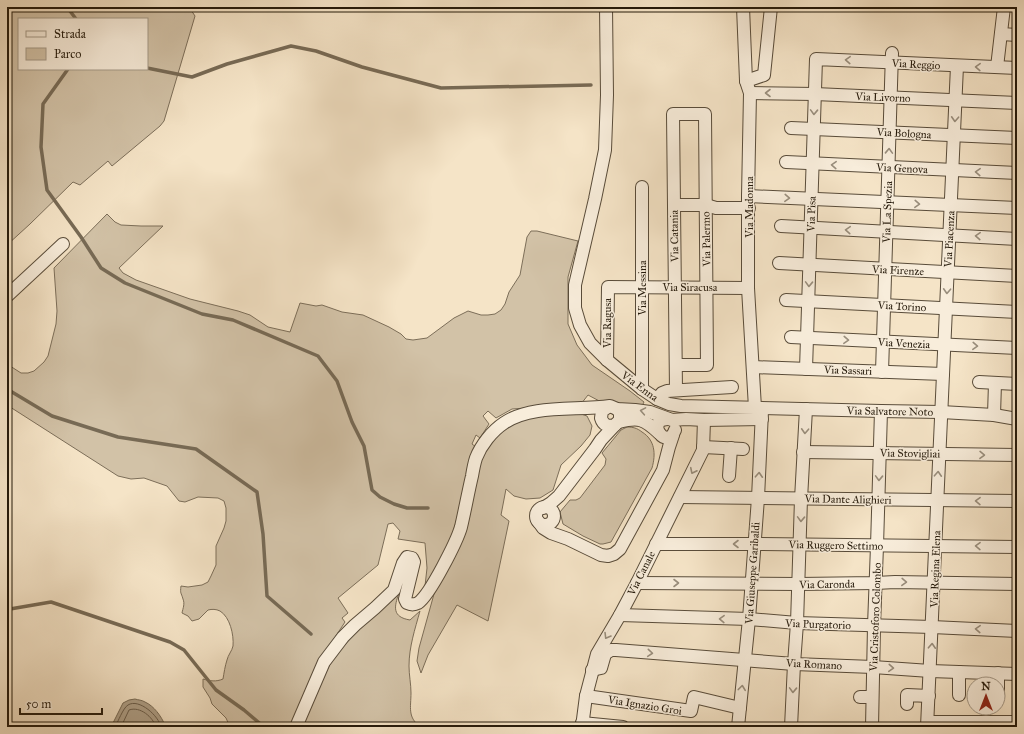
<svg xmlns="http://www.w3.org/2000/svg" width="1024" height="734" font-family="'IM FELL Great Primer',serif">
  <rect width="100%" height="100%" fill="#f5e4c7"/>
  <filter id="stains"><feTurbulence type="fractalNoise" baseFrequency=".005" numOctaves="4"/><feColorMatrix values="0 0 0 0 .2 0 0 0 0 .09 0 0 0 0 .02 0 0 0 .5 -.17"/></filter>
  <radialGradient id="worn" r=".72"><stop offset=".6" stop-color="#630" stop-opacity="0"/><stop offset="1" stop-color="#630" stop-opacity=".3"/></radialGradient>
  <g fill="#d2c2a7" stroke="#7c6e59" fill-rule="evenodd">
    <path d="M7,7h182l6,9 -31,105 -4,5 -48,40 -4,-5 -28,24 -7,-3 -43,42 -23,21zM19,19h128v50h-128z"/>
    <path d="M107,214l8,8 6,3 20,1h22l-44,42 4,5 13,7 54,19 48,12 12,4 18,12 22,5 10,-29 16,3 6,-1 20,7 21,3 26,12 12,7 5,5 7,1 14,-2 27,-20 14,-7 13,4h7l7,-1 6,-4 4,-6 4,-12 11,-17 7,-38 4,-6h6l41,10 -10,36v47l9,21 15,20 38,26 14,11 -2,4 -37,-2 -17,-9 -7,9 -69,5 -16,9 -8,-7 -5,5 6,8 -9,14 -4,-3 -4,9 4,3 -25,93 -22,44 -4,2 2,-18 -2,-25 -27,-4 2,-8 -7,-8 -5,1 -10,41 -40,33 10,15 -6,5 3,4 -27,41 -26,64h-62l-4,-9 -14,-14 -2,-6 -7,-11v-8c7,2 13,3 20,0 1,-6 2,-13 4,-19 1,-5 5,-9 6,-14 1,-11 -3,-29 -13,-35 -4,-2 -8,-2 -12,-1l-9,9 -7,2 -4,-5 -6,-3c1,-5 3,-9 1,-14 -2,-7 -3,-5 -2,-13l7,1 14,-2 6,-3 3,-6 5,-11v-19l8,-18 2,-7v-13l-2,-7 -6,-3 -20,-1 -13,5 -6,-1 -12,-15 -23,-8 -13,1 -13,-3 -111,-71v-41l14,9h7l6,-2 10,-9 4,-6 8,-32 1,-13 -3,-43z"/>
    <path d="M539,414h42l6,2 5,10 -2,9 -9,11 -20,19 -8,25 -13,8 -14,1 -12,-3 -8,-7 -5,26 8,6 -21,100 -31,-16 -29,50 -7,18 -4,-12 2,-13 15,-54 4,-8 46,-133 6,-10 20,-19z"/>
    <path d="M627,427c6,0 10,1 15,5 13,8 14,22 10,36l-41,74 -8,2h-3l-17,-8 -20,-12 -3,-12 10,-12h6l4,-2 25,-33 1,-6 -4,-6 19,-23z"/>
    <path d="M399,593c-5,14 -7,24 11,27l10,-9c-5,18 -11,36 -11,55 0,9 2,18 2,27 0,14 -4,25 10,34h-118l15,-42 17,-29 22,-25z"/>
  </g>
  <path fill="#ae9f87" stroke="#776a55" d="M135,699c3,1 7,1 10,3 9,4 16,14 20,23l-1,2h-53l12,-24 6,-3z"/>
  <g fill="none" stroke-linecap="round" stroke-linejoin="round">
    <g stroke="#6a5c49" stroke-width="1">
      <path d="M115,727c3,-5 8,-19 13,-22 11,-7 31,11 33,22"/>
      <path d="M121,727l8,-17c11,-4 24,7 27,17"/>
    </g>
    <g stroke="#776a55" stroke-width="3.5">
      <path d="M67,7l9,12"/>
      <path d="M7,8l3,-1"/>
      <path d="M147,68l45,9 35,-13 64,-18 25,5 46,16 79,21 150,-3"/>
      <path d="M68,69l-25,35 -2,43 6,43 34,47 20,31 24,15 77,31 31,6 85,36 19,25 15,41 12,24 8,44 8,7 14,7 13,4h21"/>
      <path d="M7,389l45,27 66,21 78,12 61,43 6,42 4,62 44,38"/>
      <path d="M7,609h3l41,-7 119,40 14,8 32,40 28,20 20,17"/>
    </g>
    <defs>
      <g id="street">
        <path d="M606,7l1,88 -2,55 -10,49 -20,86v23l5,17 10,18 17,17 35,29 15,10 12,5 12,2 200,5 60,1 53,3 23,4"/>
        <path d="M743,7l3,74 4,12 -2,103v92l7,120"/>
        <path d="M1001,34l16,1"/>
        <path d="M997,67l7,-60"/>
        <path d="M746,81l18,-6 7,-68"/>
        <path d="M750,93l65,1 202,9"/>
        <path d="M791,128l226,10"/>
        <path d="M786,162l231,11"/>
        <path d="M642,187v202"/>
        <path d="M748,196l269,12"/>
        <path d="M674,205h32l10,3h33"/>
        <path d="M781,226l236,13"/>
        <path d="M779,263l238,13"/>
        <path d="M7,296l56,-52"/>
        <path d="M786,300l231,12"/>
        <path d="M791,337l226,11"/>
        <path d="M607,360l1,-73 140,1"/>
        <path d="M676,365h31l-2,-251h-32c1,92 2,184 3,276"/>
        <path d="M753,367l190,7"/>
        <path d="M806,369l10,-310 201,9"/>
        <path d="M882,372l10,-319"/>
        <path d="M979,382l38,2"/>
        <path d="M657,399l5,-6 5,-2 65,-4"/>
        <path d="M608,407l-6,4 -1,7c2,7 7,9 14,7l5,-5v-7l-3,-4"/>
        <path d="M994,415l1,-32"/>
        <path d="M668,419c-24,1 -1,33 7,11"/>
        <path d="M619,422c20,-5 25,-3 40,11"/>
        <path d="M703,447l40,2"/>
        <path d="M803,452l214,3"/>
        <path d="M729,476l2,-28"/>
        <path d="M680,497l337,4"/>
        <circle cx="545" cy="516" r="9"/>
        <path d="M543,508l8,-5 8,-7 36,-47 6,-9 14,-15"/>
        <path d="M538,521l5,7 8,5 17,6 33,16 7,1 6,-2 6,-5 43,-79 6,-23 4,-12"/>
        <path d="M656,544h98l263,3"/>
        <path d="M637,583l161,1 78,-1 19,-1 122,2"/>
        <path d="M620,615l129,4 48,4 135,4 85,4"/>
        <path d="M592,670l9,-2 4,-14 6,-4h5l178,14 79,3 57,4 87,3"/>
        <path d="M959,672v23"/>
        <path d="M998,694v-21"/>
        <path d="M586,696l105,15 3,-14 46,11"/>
        <path d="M860,697h12"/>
        <path d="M907,704v-9l22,1"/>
        <path d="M928,722h89"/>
        <path d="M582,723l41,4"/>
        <path d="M296,727l28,-65 19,-25 12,-12 20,-17 19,-18 9,-27 4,-6 5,1 2,4 -9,37 2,4c4,2 7,2 11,0 12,-8 39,-62 43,-76 4,-17 7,-34 11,-51 1,-6 2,-12 4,-18 5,-13 16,-27 28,-35 28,-19 73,-12 106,-17l7,3 18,1 15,2 22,8 14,-1 18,1 58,-1"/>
        <path d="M582,727l4,-31 11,-42 23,-39 17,-32 66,-133 1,-30"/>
        <path d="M738,727l11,-108 9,-121 4,-87"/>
        <path d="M791,727l3,-63 3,-41 4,-124 5,-90"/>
        <path d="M872,727l2,-101 3,-80 4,-135"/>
        <path d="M927,727l30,-661"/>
      </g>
    </defs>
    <use href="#street" stroke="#594c3a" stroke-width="14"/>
    <use href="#street" stroke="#f8eddb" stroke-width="12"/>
  </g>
  <defs><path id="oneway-chevron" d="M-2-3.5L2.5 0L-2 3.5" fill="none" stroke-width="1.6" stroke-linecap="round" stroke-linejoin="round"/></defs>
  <g stroke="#998e7d">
    <use href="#oneway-chevron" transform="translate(848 60) rotate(-177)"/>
    <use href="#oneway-chevron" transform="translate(978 67) rotate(-178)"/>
    <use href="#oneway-chevron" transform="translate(768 93) rotate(-180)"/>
    <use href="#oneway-chevron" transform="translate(814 112) rotate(92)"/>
    <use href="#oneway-chevron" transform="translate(955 119) rotate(93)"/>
    <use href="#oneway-chevron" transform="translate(889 151) rotate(-88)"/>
    <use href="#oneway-chevron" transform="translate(834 165) rotate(-177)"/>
    <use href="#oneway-chevron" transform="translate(978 172) rotate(-177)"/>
    <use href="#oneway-chevron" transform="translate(787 198) rotate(3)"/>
    <use href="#oneway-chevron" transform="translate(917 204) rotate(3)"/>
    <use href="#oneway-chevron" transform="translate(848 230) rotate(-176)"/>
    <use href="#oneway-chevron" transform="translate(978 236) rotate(-177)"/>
    <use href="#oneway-chevron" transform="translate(809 284) rotate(92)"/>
    <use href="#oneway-chevron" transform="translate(947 291) rotate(93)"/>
    <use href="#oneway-chevron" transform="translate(846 340) rotate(3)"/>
    <use href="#oneway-chevron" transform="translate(975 346) rotate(3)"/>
    <use href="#oneway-chevron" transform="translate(643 411) rotate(-170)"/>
    <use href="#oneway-chevron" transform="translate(805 431) rotate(93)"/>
    <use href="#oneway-chevron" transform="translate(982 455) rotate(1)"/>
    <use href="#oneway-chevron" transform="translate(693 471) rotate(116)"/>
    <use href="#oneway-chevron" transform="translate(938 474) rotate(-87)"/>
    <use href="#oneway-chevron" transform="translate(759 475) rotate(-87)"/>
    <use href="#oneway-chevron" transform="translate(879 478) rotate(92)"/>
    <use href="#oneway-chevron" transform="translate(978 501) rotate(-179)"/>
    <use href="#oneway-chevron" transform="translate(801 519) rotate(92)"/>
    <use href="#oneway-chevron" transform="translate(736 544) rotate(180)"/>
    <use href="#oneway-chevron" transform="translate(978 546) rotate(-179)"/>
    <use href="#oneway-chevron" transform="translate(904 582) rotate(2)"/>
    <use href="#oneway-chevron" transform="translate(676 583)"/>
    <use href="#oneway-chevron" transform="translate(722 619) rotate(-178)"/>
    <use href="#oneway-chevron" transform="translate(978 629) rotate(-177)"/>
    <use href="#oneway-chevron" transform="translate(607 636) rotate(121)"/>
    <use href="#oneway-chevron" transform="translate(932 646) rotate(-87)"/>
    <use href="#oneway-chevron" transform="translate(650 653) rotate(5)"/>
    <use href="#oneway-chevron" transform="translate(891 668) rotate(4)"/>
    <use href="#oneway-chevron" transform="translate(742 688) rotate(-83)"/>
    <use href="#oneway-chevron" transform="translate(793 690) rotate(92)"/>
  </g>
  <g text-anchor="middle" stroke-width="3" stroke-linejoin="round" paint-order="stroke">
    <g font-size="11" fill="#251a0b" stroke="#f8eddb">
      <text transform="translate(916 64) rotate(3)" y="4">Via Reggio</text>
      <text transform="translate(883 97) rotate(2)" y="4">Via Livorno</text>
      <text transform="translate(904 133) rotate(3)" y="4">Via Bologna</text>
      <text transform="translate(902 168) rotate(3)" y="4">Via Genova</text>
      <text transform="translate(749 207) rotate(-90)" y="4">Via Madonna</text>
      <text transform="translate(887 212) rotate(-88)" y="4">Via La Spezia</text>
      <text transform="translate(811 214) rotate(-88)" y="4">Via Pisa</text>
      <text transform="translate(674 236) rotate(-91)" y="4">Via Catania</text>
      <text transform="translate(706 239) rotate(-91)" y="4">Via Palermo</text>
      <text transform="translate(949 239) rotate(-87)" y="4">Via Piacenza</text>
      <text transform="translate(898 270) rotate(3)" y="4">Via Firenze</text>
      <text x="690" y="291">Via Siracusa</text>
      <text transform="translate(642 288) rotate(-90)" y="4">Via Messina</text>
      <text transform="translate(902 306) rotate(3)" y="4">Via Torino</text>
      <text transform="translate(607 323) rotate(-90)" y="4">Via Ragusa</text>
      <text transform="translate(904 343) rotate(3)" y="4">Via Venezia</text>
      <text transform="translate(848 370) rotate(2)" y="4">Via Sassari</text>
      <text transform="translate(640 386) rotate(36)" y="4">Via Enna</text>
      <text transform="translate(890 411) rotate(1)" y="4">Via Salvatore Noto</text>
      <text transform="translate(910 453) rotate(1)" y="4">Via Stovigliai</text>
      <text transform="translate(848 499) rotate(1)" y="4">Via Dante Alighieri</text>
      <text transform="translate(836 545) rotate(1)" y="4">Via Ruggero Settimo</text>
      <text transform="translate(935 569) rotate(-88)" y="4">Via Regina Elena</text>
      <text transform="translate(641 573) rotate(-63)" y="4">Via Canale</text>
      <text transform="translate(752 573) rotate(-86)" y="4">Via Giuseppe Garibaldi</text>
      <text transform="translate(827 584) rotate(-1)" y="4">Via Caronda</text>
      <text transform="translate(875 617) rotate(-88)" y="4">Via Cristoforo Colombo</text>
      <text transform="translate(818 624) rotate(2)" y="4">Via Purgatorio</text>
      <text transform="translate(814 664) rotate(3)" y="4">Via Romano</text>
      <text transform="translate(645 705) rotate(9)" y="4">Via Ignazio Groi</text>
    </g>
  </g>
  <rect width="1024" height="734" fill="none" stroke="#f5e4c7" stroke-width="24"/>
  <rect x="8" y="8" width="1008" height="718" fill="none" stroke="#251a0b" stroke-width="2"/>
  <rect x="12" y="12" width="1000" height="710" fill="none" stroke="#251a0b"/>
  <rect x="18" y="18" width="130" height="52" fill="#f8eddb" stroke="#a49988"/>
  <rect x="26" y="31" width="20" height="6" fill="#f8eddb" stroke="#a49988"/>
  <text x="54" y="38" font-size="12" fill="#251a0b">Strada</text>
  <rect x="26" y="48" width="20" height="12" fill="#d2c2a7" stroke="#a49988"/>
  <text x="54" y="58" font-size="12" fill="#251a0b">Parco</text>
  <g transform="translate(986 696)"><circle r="19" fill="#f8eddb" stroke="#a49988"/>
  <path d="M0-3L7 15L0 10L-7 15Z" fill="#8f2418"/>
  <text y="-6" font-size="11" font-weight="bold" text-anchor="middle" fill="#251a0b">N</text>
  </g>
  <path d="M20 708v6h82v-6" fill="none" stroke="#251a0b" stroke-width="2"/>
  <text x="26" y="708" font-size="12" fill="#251a0b" stroke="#f8eddb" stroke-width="3" paint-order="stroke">50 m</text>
  <rect width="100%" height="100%" filter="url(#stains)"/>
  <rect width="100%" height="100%" fill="url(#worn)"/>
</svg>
